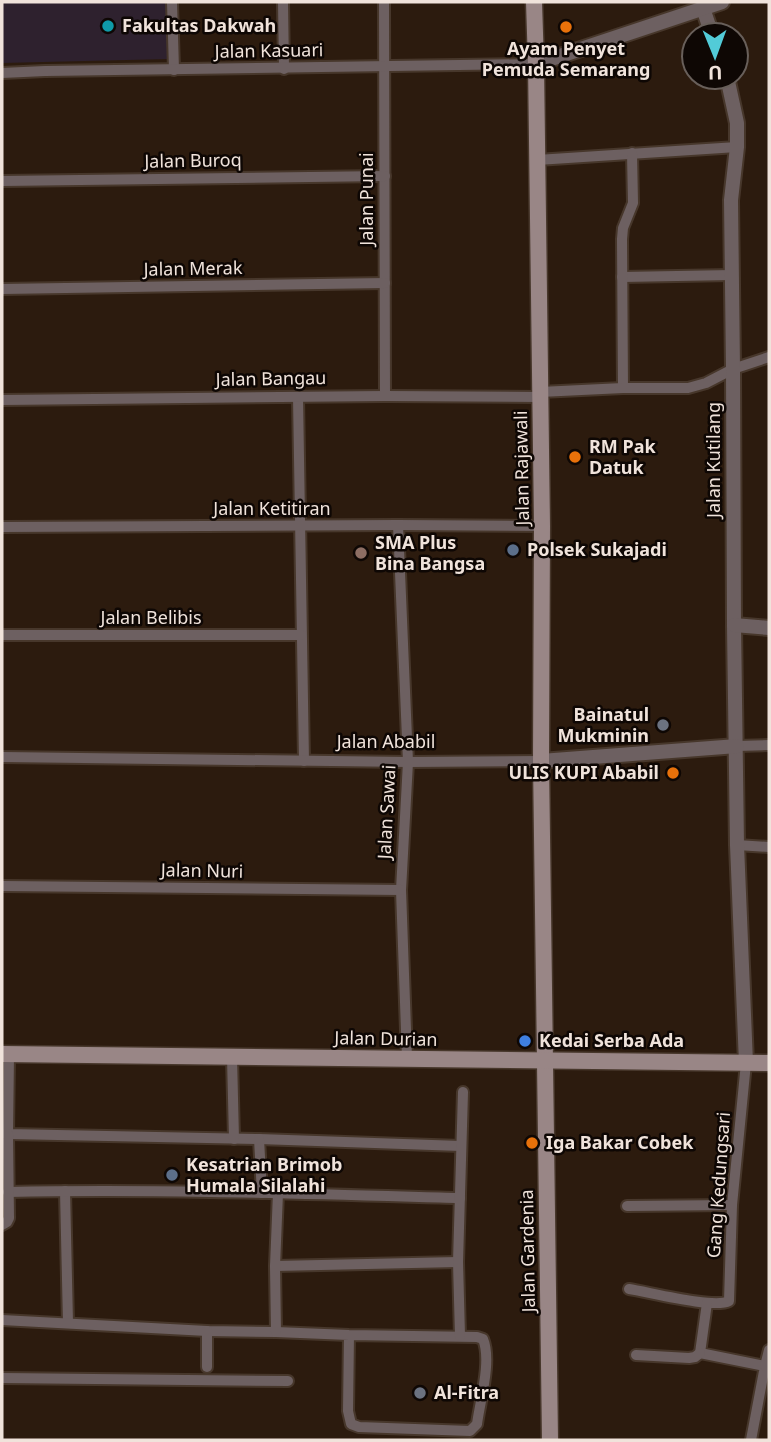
<svg xmlns="http://www.w3.org/2000/svg" width="771" height="1442" font-family="'Noto Sans',sans-serif">
  <rect width="100%" height="100%" fill="#2c1b0e"/>
  <path fill="#2e212e" d="M2,2h165l2,57 -167,4z"/>
  <g fill="none" stroke-linecap="round" stroke-linejoin="round">
    <defs>
      <g id="minor">
        <path d="M172,2l2,68"/>
        <path d="M283,2l1,67"/>
        <path d="M384,2l1,394"/>
        <path d="M2,73l43,-2 491,-7"/>
        <path d="M537,160l200,-13"/>
        <path d="M2,181l383,-5"/>
        <path d="M622,277l110,-2"/>
        <path d="M2,289l383,-6"/>
        <path d="M623,388l-1,-149 1,-11 10,-25 -1,-50"/>
        <path d="M540,392l83,-4h65l18,-5 27,-14 36,-12"/>
        <path d="M298,397l6,364"/>
        <path d="M2,400l383,-4 155,1"/>
        <path d="M398,525l10,237 -7,128 6,168"/>
        <path d="M2,527l396,-2 144,1"/>
        <path d="M2,635h299"/>
        <path d="M737,746l32,-1"/>
        <path d="M2,757l406,5 133,-1"/>
        <path d="M737,845l32,2"/>
        <path d="M2,886l399,4"/>
        <path d="M9,1055l-1,79 251,5 202,7"/>
        <path d="M232,1057l2,82"/>
        <path d="M259,1139l3,54"/>
        <path d="M65,1191l3,132"/>
        <path d="M8,1192c151,-3 302,2 452,6"/>
        <path d="M627,1206l105,-1"/>
        <path d="M2,1225l5,-3 2,-4 -1,-84h-4"/>
        <path d="M275,1266l183,-4"/>
        <path d="M629,1289c20,3 85,20 100,12l3,-96 14,-142"/>
        <path d="M707,1303l-7,50 65,13 -14,74"/>
        <path d="M2,1320l205,11 69,1 73,3 128,2 6,2c9,22 -3,62 -6,85l-7,7 -111,-4 -8,-3 -3,-13 1,-76"/>
        <path d="M207,1331v36"/>
        <path d="M276,1332l-1,-66 3,-73"/>
        <path d="M460,1336l-2,-74 5,-170"/>
        <path d="M769,1350l-4,16h4"/>
        <path d="M636,1355l53,3 6,-1 5,-4"/>
        <path d="M2,1378l286,3"/>
      </g>
      <g id="tertiary">
        <path d="M703,8l9,27"/>
        <path d="M536,64l186,-62"/>
        <path d="M727,77l10,46v24l-6,53 2,169 1,256 3,220 9,218"/>
        <path d="M734,625l35,3"/>
        <path d="M541,761l196,-15"/>
      </g>
      <g id="secondary">
        <path d="M534,2l2,62 6,462 -1,235 9,679"/>
        <path d="M2,1054l767,9"/>
      </g>
    </defs>
    <use href="#minor" stroke="#47372b" stroke-width="14"/>
    <use href="#tertiary" stroke="#47372b" stroke-width="18"/>
    <use href="#secondary" stroke="#47372b" stroke-width="19"/>
    <use href="#minor" stroke="#6d6061" stroke-width="10"/>
    <use href="#tertiary" stroke="#6d6061" stroke-width="14"/>
    <use href="#secondary" stroke="#998686" stroke-width="16"/>
  </g>
  <circle fill="#0f9aa8" stroke="#0e0704" stroke-width="2.5" cx="108" cy="26" r="7"/>
  <g fill="#e8710a" stroke="#0e0704" stroke-width="2.5">
    <circle cx="566" cy="27" r="7"/>
    <circle cx="575" cy="457" r="7"/>
    <circle cx="673" cy="773" r="7"/>
    <circle cx="532" cy="1143" r="7"/>
  </g>
  <g fill="#5c6f8a" stroke="#0e0704" stroke-width="2.5">
    <circle cx="513" cy="550" r="7"/>
    <circle cx="172" cy="1175" r="7"/>
  </g>
  <circle fill="#8d6e63" stroke="#0e0704" stroke-width="2.5" cx="361" cy="553" r="7"/>
  <g fill="#6b7280" stroke="#0e0704" stroke-width="2.5">
    <circle cx="663" cy="725" r="7"/>
    <circle cx="420" cy="1393" r="7"/>
  </g>
  <circle fill="#3f7fe0" stroke="#0e0704" stroke-width="2.5" cx="525" cy="1041" r="7"/>
  <g text-anchor="middle" stroke-width="5" stroke-linejoin="round" paint-order="stroke">
    <g font-size="18" font-weight="bold" fill="#f0e3db" stroke="#0e0704" text-anchor="start">
      <text x="122" y="32">Fakultas Dakwah</text>
      <text x="566" y="55" text-anchor="middle">Ayam Penyet<tspan x="566" dy="21">Pemuda Semarang</tspan></text>
      <text x="589" y="453">RM Pak<tspan x="589" dy="21">Datuk</tspan></text>
      <text x="375" y="549">SMA Plus<tspan x="375" dy="21">Bina Bangsa</tspan></text>
      <text x="527" y="556">Polsek Sukajadi</text>
      <text x="649" y="721" text-anchor="end">Bainatul<tspan x="649" dy="21">Mukminin</tspan></text>
      <text x="659" y="779" text-anchor="end">ULIS KUPI Ababil</text>
      <text x="539" y="1047">Kedai Serba Ada</text>
      <text x="546" y="1149">Iga Bakar Cobek</text>
      <text x="186" y="1171">Kesatrian Brimob<tspan x="186" dy="21">Humala Silalahi</tspan></text>
      <text x="434" y="1399">Al-Fitra</text>
    </g>
    <g font-size="18" fill="#f0e3db" stroke="#0e0704">
      <text transform="translate(269 51) rotate(-1)" y="6">Jalan Kasuari</text>
      <text transform="translate(193 161) rotate(-1)" y="6">Jalan Buroq</text>
      <text transform="translate(367 199) rotate(-90)" y="6">Jalan Punai</text>
      <text transform="translate(193 269) rotate(-1)" y="6">Jalan Merak</text>
      <text transform="translate(271 379) rotate(-1)" y="6">Jalan Bangau</text>
      <text transform="translate(714 460) rotate(-90)" y="6">Jalan Kutilang</text>
      <text transform="translate(522 468) rotate(-91)" y="6">Jalan Rajawali</text>
      <text x="272" y="515">Jalan Ketitiran</text>
      <text x="151" y="624">Jalan Belibis</text>
      <text x="386" y="748">Jalan Ababil</text>
      <text transform="translate(387 812) rotate(-87)" y="6">Jalan Sawai</text>
      <text transform="translate(202 871) rotate(1)" y="6">Jalan Nuri</text>
      <text transform="translate(386 1039) rotate(1)" y="6">Jalan Durian</text>
      <text transform="translate(719 1185) rotate(-86)" y="6">Gang Kedungsari</text>
      <text transform="translate(528 1251) rotate(-91)" y="6">Jalan Gardenia</text>
    </g>
  </g>
  <rect width="771" height="1442" fill="none" stroke="#f0e3db" stroke-width="7"/>
  <g transform="translate(715 56) rotate(179)"><circle r="33" fill="#0e0704" stroke="#685f5a" stroke-width="2"/>
  <path d="M0-5L12 26L0 18L-12 26Z" fill="#52cbd8"/>
  <text y="-10" font-size="19" font-weight="bold" text-anchor="middle" fill="#f0e3db">U</text>
  </g>
</svg>
